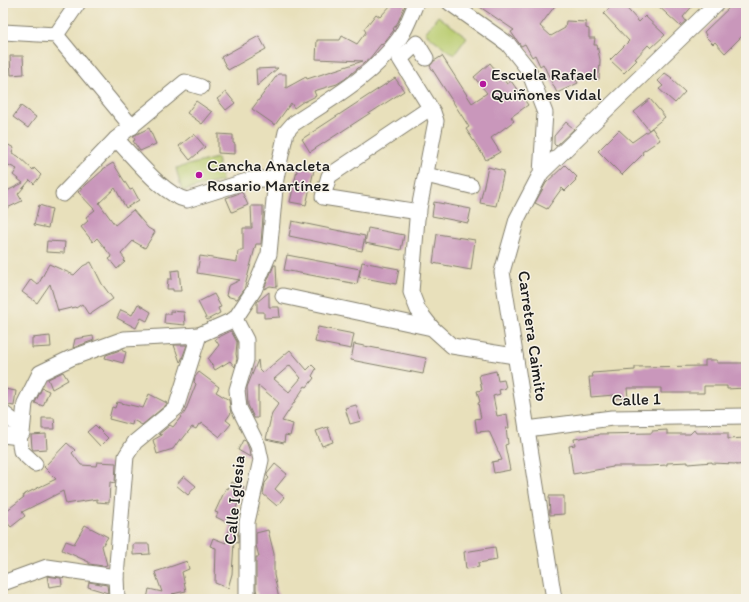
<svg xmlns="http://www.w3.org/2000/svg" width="749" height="602" font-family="Itim,sans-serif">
  <rect width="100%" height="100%" fill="#f7f3e8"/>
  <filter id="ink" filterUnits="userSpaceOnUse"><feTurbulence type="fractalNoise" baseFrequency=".025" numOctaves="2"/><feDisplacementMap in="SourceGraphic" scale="8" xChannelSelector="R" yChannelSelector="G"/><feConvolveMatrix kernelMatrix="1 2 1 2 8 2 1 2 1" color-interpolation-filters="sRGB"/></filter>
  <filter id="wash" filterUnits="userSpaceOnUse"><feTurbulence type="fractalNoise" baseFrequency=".012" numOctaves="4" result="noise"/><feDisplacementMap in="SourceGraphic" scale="16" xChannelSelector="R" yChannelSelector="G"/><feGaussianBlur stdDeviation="0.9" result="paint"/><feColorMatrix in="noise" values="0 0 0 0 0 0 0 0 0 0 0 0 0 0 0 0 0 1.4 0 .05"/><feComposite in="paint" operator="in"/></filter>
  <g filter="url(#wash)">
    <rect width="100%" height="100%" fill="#e8e0bb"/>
    <g fill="#b9cc6f" stroke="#6a7446">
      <path d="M438,16l29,21 -13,18 -29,-22z"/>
      <path d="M217,158l5,23 -40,10 -6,-23z"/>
    </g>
    <g id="blocks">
      <g fill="#c997bb" fill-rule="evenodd">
        <path d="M393,3h13l-8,19 -5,7 1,1 -12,15 -1,-1 -11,14 -25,21 -8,5 -23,7 2,5 -12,6v-1l-10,7 -3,-5 -16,22 -23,-16 26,-35h8v14l20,-11 1,2 56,-18 -47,-2 1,-19h23l2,-4 15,8 9,-12 -2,-3 12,-15 4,3z"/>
        <path d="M474,3h83l-17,23 11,10 14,-8 1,-7 20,1v6l3,1v9h6l-1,7h3l3,15 -1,19 -24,-1 3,5 -21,10 -14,-29 -3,2 -5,-11 -3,2 -7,-13 -4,2 -10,-14 3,-2z"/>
        <path d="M614,3h8l17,19 6,-6 20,19 -14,13 -3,-3 -13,14 2,1 -13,13 -14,-13 19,-19 -25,-27z"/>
        <path d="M655,3h40l-12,14 3,4 -6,5z"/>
        <path d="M737,3h9v29l-21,21 -10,-11 -2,2 -8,-8 1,-1 -2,-3 28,-27 1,1z"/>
        <path d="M259,36l7,13 -38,21 -7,-13z"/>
        <path d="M10,56h13l1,18 -13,1z"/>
        <path d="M442,56l30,47 15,-10 -13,-16 16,-14 17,21 4,-3 17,24 -17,12 3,4 -23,17 9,14 -14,8 -20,-31 3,-2 -39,-61 4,-5z"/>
        <path d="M278,68l-21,18 -1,-17z"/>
        <path d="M665,73l7,5 -1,1 14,13 -10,11 -16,-14 4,-3 -5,-5z"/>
        <path d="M395,78l9,13 -94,61 -8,-13z"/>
        <path d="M226,92l9,11 -9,7 -9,-11z"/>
        <path d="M650,99l15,18 -16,13 -15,-18z"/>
        <path d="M196,101l16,11 -10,12 -15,-11z"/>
        <path d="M21,106l15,11 -8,11 -15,-11z"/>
        <path d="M566,122l8,7 -18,17 -2,-2v-8z"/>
        <path d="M149,128l7,16 -16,7 -7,-10 2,-1 -2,-4z"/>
        <path d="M652,128l8,12 -18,12 1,2 -21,21 -24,-24 21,-21 13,12z"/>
        <path d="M194,134l11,13 -15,13 -11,-14z"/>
        <path d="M218,134l15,1v8l2,1v10l-17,-1z"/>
        <path d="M3,142l11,6 -2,5 6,3 15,14 1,-2 7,7 -7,9 -4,-4 -12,14 4,7 -19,9v-17l20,-10 -10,-8 4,-6 -11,-5 -3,6z"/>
        <path d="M113,163l17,27 3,-1 6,11 -13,8 -11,-20 -16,15 16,22 18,-15 15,18 7,4 -10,16 -12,-7 -12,13 4,5 -1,2 1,1 -8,7 -8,-10 3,-2 -15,-19 -4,4 -12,-15 7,-6 -2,-4 9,-7 -17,-18 25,-22v-1z"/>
        <path d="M565,165l12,12 -2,2 1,1 -11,11 -3,-3 -15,21 -12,-6 11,-20z"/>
        <path d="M298,166l16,4 -8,35 -16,-3z"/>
        <path d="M488,167l16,4 -8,35 -16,-3z"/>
        <path d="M242,192l6,13 -16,7 -6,-14z"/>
        <path d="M434,202l37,7 -3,14 -36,-7z"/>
        <path d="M39,205l13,4 -4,19 -14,-3z"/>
        <path d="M251,206h12v10l-2,28h-5l-12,46 -7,9 -11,-3 2,-10 12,-6 -43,-7 3,-17 37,6 1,-11h5v-23h9z"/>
        <path d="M292,221l73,15 -3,15 -73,-15z"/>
        <path d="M368,228l36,7 -3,15 -36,-7z"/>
        <path d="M437,234l38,6 -4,30 -38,-7z"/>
        <path d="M47,241l18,1 -1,11 -18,-1z"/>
        <path d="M287,255l73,14 -3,15 -73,-14z"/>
        <path d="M91,262l11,22 11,15 -24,16 -7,-11 -6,4 -1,-1 -17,4 -8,-27 -13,19 -15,-11 9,-13 7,6 11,-21 25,11 9,-9z"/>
        <path d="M362,262l37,7 -3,15 -37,-7z"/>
        <path d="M274,265h2l1,22 -7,-1 -6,3z"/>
        <path d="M179,270l2,21h-8v-2h-6l1,-10h4l-1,-8z"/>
        <path d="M269,292v15h10l1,10 -16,1v-6h-7v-10z"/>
        <path d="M214,294l7,13 -3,1 2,5 -13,7 -9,-18z"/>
        <path d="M138,304l13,8 -4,9 -6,-3 -5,10 -19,-10 4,-8 11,5z"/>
        <path d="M170,311l14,1 1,13 -21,-2 1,-9h5z"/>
        <path d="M318,327l36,7 -3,15 -36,-7z"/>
        <path d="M231,331l6,11 -1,12 1,5 -2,8 -5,-6 -15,9 -7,-11 11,-14 -4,-6z"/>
        <path d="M50,336l1,11 -19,1v-10z"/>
        <path d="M93,336l1,4 -21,8 2,-9z"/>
        <path d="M354,344l72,14 -3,16 -72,-14z"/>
        <path d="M174,345h13l-6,16 -1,1z"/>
        <path d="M120,350l6,2 -3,11 -18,-5 1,-3z"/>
        <path d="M290,350l17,20 5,-5 4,4 -4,7 2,2 -7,9 -2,-1 -23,35 11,3 -3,12 -5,-1 -1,8 -18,-4 6,-26 7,-10 -21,-18v33h-4l-6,-13 -1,-18 11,-27 1,9 4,4zM290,365l11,13 -12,14 -15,-13z"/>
        <path d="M705,360h12v3h28l1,25 -19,1v-3h-23v7h-43v-5h-34l1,10 -14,1v-4l-23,2 -2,-20h4l-1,-4 43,-3v-3l70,-1z"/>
        <path d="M496,371l2,10 6,-1 2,8 -7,2 1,4 -7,2 4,20 10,-2 2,14h-3l2,16 -3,1 5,25 -16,3 -2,-11 10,-2 -13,-29 -12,1 -2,-13 6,-1 -3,-15 2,-1 -3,-11 5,-1 -3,-15z"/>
        <path d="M63,372l5,8 -16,9 -4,-10z"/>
        <path d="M199,372l20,15 -3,5 13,8 2,13 -5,7 5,4 -11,13 -18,-14 -1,2 -2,-1 -3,5 -4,-2 -11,14 -1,-2 -7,10 -16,5 -4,-14 9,-5 -3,-1 11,-9 3,2 12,-15 11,-28 -2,-2 1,-5z"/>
        <path d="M42,388l7,3 -6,15 -8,-3z"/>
        <path d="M4,389l12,2 -2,15 -11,-2z"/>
        <path d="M149,394l18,9 -1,2 -24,20 -9,-5 -1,5 -23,-6 3,-12 3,1 2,-6 26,6z"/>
        <path d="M356,405l5,16 -11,3 -5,-16z"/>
        <path d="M42,418h12l1,11h-13z"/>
        <path d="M95,425l13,13 -8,8 -13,-14z"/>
        <path d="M328,427l5,15 -11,4 -6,-15z"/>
        <path d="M667,430v4h23l4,-4 2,3h32v6l18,-1v26l-10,1v-1l-24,-1v-1l-24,2v-2l-21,1v2l-18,1h-36v1l-40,7 -4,-28 6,-1 -1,-6 25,-4v-1l53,-1v-2z"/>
        <path d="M46,434l1,15 -14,1 -1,-2 -1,-13z"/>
        <path d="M243,440l3,1 3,8 1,8 -12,-7z"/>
        <path d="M67,443l8,7 -3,3 9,12 15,1 1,-4 19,1 -1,20 -5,-1 -1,21 -12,-1v-3l-31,5 -3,-13 -41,21 3,4 -14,11 -8,-9 5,-4 -2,-3 18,-14 -1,-2 33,-16 -12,-12z"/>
        <path d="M275,464l12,10 -12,15 9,8 -7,9 -14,-12 2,-11 4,-5 -2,-2v-2z"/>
        <path d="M184,476l12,10 -8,9 -12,-10z"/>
        <path d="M231,482l13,5 -14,37 -14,-7 2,-4 -3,-1 11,-24 2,1z"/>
        <path d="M549,496h15v18l-14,1z"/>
        <path d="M231,524l3,1v4l4,1v13l-4,-1 -2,32 -4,14 -13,-5 1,-35 -6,-2 3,-8 13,5z"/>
        <path d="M85,525l23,12 -6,9 5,19 -4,1 -14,-2v-2l-27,-12 4,-9 8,3z"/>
        <path d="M268,530l6,24v21l5,24h-13v-3l-8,2 -2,-9v-32h3l-3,-12v-12z"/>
        <path d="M133,544h16l1,10 -17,1z"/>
        <path d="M495,547l2,13 -19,3 1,4 -13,2 -2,-17z"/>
        <path d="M187,561l2,8 -7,3 4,19 -14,3 4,1 -1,4h-28l2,-10 13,3 -7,-20z"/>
        <path d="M47,576l14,2 1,7 -13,2z"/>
        <path d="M89,582l18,3 1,8 -20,-6z"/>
      </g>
    </g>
  </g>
  <g filter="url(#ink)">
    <use href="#blocks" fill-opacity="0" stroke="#827e6c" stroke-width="1"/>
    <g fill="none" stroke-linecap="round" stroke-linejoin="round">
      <defs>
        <g id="minor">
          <path d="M450,3l58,41 20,25 17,44 -4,60 -24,46 -15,53 52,327"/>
          <path d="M3,32l53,3 76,92"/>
          <path d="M56,35l22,-32"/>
          <path d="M426,58l-9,-15 -17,16 33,53 3,9 -19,98 -6,73 7,18 14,18"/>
          <path d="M116,139c18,18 47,56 71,61l63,-20 26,-2"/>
          <path d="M541,173l176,-170"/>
          <path d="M426,175l45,11"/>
          <path d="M63,194l53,-55 69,-57 16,5"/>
          <path d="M419,212l-96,-15 6,-21 101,-68"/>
          <path d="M283,296l149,32 20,18 63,10"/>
          <path d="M235,319l11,21v20l-9,30 2,18 19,38 3,14 -14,62v77"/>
          <path d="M3,413l19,15"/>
          <path d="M527,429l85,-11 134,-2"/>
          <path d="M3,435l16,2 3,-4 3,-30 15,-30 31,-15 53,-19 75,-4"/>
          <path d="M19,437l2,14 14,13"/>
          <path d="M3,583l44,-16 69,10"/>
          <path d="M117,599l-1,-22 10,-121 9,-14 41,-34 23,-73 36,-16 19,-29 15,-36 7,-76 10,-46 7,-8c38,-25 79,-48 106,-85 7,-10 12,-24 17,-36"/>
        </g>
      </defs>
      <use href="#minor" stroke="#827e6c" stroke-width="17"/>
      <use href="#minor" stroke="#fff" stroke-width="15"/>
    </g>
  </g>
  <g fill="#b5179e" stroke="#f7f3e8" stroke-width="1.5">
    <circle cx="483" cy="84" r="4"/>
    <circle cx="199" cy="175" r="4"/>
  </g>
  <g text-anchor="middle" stroke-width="3" stroke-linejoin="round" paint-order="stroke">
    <g font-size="17" fill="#1c1c1c" stroke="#f7f3e8" text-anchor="start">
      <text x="491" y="80">Escuela Rafael<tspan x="491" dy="20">Quiñones Vidal</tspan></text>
      <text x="207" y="171">Cancha Anacleta<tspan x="207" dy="20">Rosario Martínez</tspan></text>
    </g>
    <g font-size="17" fill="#1c1c1c" stroke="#f7f3e8">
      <text transform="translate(533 336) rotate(82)" y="6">Carretera Caimito</text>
      <text transform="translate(636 399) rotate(-2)" y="6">Calle 1</text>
      <text transform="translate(234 500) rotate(-84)" y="6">Calle Iglesia</text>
    </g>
  </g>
  <rect width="749" height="602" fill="none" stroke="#f7f3e8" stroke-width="16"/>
</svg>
